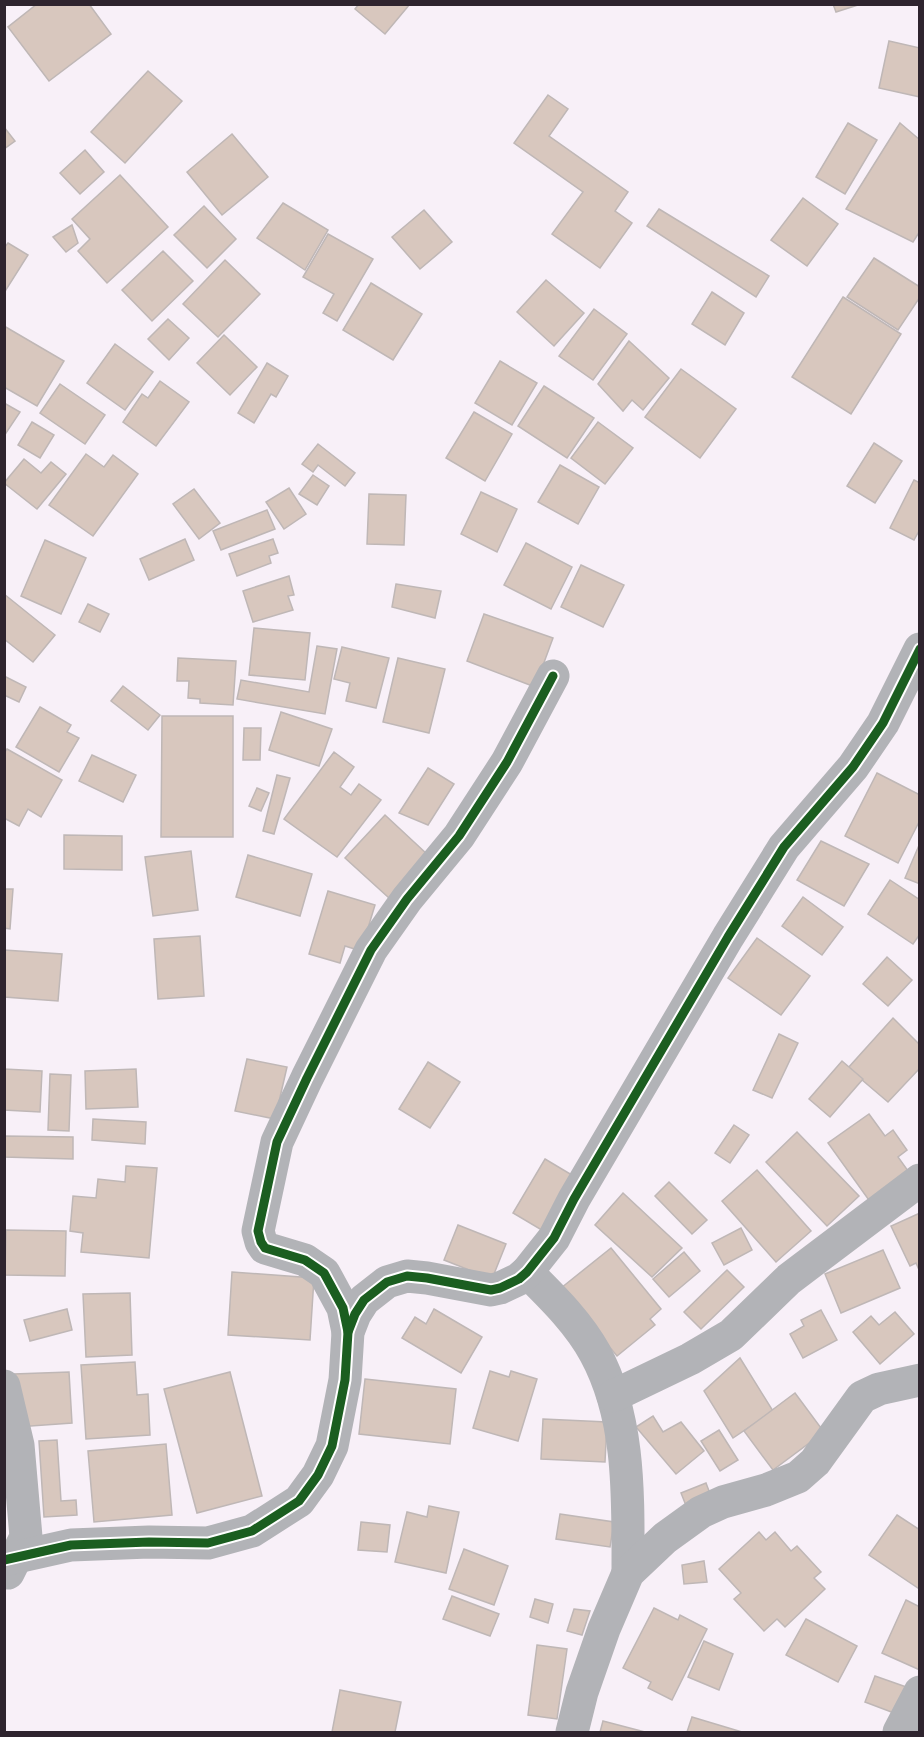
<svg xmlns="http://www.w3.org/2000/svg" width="924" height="1737" font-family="'Titillium Web',sans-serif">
  <rect width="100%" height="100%" fill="#f8f0f8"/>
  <g fill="#d8c7be" stroke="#bfb7b6" stroke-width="1.5">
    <path d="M37,4h52l22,30 -62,47 -41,-54z"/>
    <path d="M359,4h51l-25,30 -30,-25z"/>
    <path d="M833,4h28l-25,8z"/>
    <path d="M889,41l31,7v49l-41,-9z"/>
    <path d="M148,71l34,30 -57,62 -34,-31z"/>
    <path d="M548,95l20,14 -19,27 79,56 -13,19 17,12 -32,45 -48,-34 31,-42 -69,-49z"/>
    <path d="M848,123l29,17 -32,54 -29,-17z"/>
    <path d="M900,123l20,17v91l-7,11 -67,-33z"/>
    <path d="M4,127l11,14 -11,8z"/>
    <path d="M232,134l36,43 -46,38 -35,-43z"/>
    <path d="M85,150l19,22 -24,22 -20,-21z"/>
    <path d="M120,175l48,52 -61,56 -29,-32 12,-12 -18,-20z"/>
    <path d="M803,198l35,26 -31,42 -36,-26z"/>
    <path d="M283,203l45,27 -23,40 -48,-32z"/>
    <path d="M204,206l32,33 -29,29 -33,-33z"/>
    <path d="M659,209l110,67 -13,21 -109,-71z"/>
    <path d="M424,210l28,32 -32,27 -28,-32z"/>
    <path d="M72,225l6,18 -12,9 -13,-15z"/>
    <path d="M328,234l45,25 -36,62 -14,-8 11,-19 -31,-17z"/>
    <path d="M8,243l20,12 -24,38v-45z"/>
    <path d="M163,251l30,30 -41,40 -30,-31z"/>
    <path d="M874,258l46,29v10l-22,33 -51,-33z"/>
    <path d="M225,260l35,34 -42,43 -35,-33z"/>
    <path d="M546,280l38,33 -30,33 -37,-34z"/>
    <path d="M371,283l51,31 -29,46 -50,-30z"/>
    <path d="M712,292l32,21 -19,32 -33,-21z"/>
    <path d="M843,297l58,37 -50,80 -59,-37z"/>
    <path d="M594,309l33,25 -34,46 -34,-24z"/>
    <path d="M168,319l21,19 -20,22 -21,-21z"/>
    <path d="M4,326l60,35 -27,45 -33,-19z"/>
    <path d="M224,335l33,32 -27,28 -33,-32z"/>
    <path d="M629,341l40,37 -26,32 -11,-10 -9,11 -25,-27z"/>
    <path d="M115,344l38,28 -28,38 -38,-27z"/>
    <path d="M500,361l37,22 -25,42 -37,-22z"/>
    <path d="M267,363l21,13 -12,21 -5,-3 -17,29 -16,-10z"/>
    <path d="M681,369l55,40 -36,49 -55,-41z"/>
    <path d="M160,381l29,21 -33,44 -33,-24 19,-28 6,4z"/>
    <path d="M60,384l45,31 -20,29 -45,-31z"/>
    <path d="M544,386l50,32 -27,40 -49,-32z"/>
    <path d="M4,403l16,9 -16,24z"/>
    <path d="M474,412l38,22 -27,47 -39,-23z"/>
    <path d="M32,422l22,13 -14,23 -22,-13z"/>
    <path d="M598,422l35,26 -28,36 -34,-26z"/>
    <path d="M874,443l28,18 -27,42 -28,-17z"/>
    <path d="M318,444l37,29 -10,13 -27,-21 -5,7 -11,-8z"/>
    <path d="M86,454l18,13 9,-12 25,19 -45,62 -44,-31z"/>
    <path d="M24,459l17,14 10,-11 15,12 -29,35 -33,-26z"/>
    <path d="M560,465l39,22 -21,37 -40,-22z"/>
    <path d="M313,475l16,11 -12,19 -18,-11z"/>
    <path d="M914,480l6,3v46l-6,11 -24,-12z"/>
    <path d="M289,488l17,26 -22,15 -18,-27z"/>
    <path d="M194,489l26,34 -21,16 -26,-35z"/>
    <path d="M481,492l36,17 -20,43 -36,-18z"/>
    <path d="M369,494l37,1 -2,50 -37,-1z"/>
    <path d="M267,510l8,19 -54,21 -8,-19z"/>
    <path d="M185,539l9,21 -45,20 -9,-21z"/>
    <path d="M273,539l5,14 -9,3 2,7 -34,13 -8,-22z"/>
    <path d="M45,540l41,18 -25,56 -40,-18z"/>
    <path d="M526,543l46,24 -21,42 -47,-24z"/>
    <path d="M581,565l43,20 -21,42 -42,-20z"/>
    <path d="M289,576l5,19 -6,1 5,14 -40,12 -10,-31z"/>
    <path d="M396,584l45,7 -6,27 -43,-11z"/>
    <path d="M4,594l51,41 -22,27 -29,-23z"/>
    <path d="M88,604l21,10 -9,18 -21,-10z"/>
    <path d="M484,614l69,24 -18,49 -68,-26z"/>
    <path d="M254,628l56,5 -5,47 -56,-5z"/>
    <path d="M317,646l20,3 -12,65 -88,-15 4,-19 68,12z"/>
    <path d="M342,647l47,11 -13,50 -30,-7 4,-18 -16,-4z"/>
    <path d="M178,658l58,3 -3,44 -33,-2v-4l-12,-1 1,-17h-12z"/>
    <path d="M398,658l47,11 -16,64 -46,-11z"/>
    <path d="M4,676l22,11 -7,15 -15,-7z"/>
    <path d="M123,686l37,29 -12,15 -37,-29z"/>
    <path d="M40,707l31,18 -4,7 12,6 -20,34 -43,-25z"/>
    <path d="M281,712l51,17 -13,37 -50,-16z"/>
    <path d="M162,716h71v121h-72z"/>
    <path d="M244,728h17l-1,32h-17z"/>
    <path d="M7,749l55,31 -21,37 -13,-8 -9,17 -15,-8v-65z"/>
    <path d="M334,752l20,15 -14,20 11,8 8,-11 22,16 -44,57 -53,-38z"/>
    <path d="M92,755l44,20 -13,27 -44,-21z"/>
    <path d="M428,768l26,16 -26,41 -29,-12z"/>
    <path d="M877,773l43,22v25l-22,43 -53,-27z"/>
    <path d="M277,775l13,3 -16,56 -11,-3z"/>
    <path d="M257,788l12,5 -8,18 -12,-5z"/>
    <path d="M385,815l43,40 -39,43 -44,-40z"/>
    <path d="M64,835l58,1v34l-58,-1z"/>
    <path d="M821,841l48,23 -25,42 -47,-26z"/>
    <path d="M920,843v41l-15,-6z"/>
    <path d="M191,851l7,59 -45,6 -8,-59z"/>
    <path d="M248,855l64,19 -12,42 -64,-19z"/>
    <path d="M890,880l30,20v34l-7,10 -45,-30z"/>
    <path d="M4,889h9l-3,40 -6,-1z"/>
    <path d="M328,891l47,14 -14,46 -16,-5 -5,17 -31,-9z"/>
    <path d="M803,897l40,30 -21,28 -40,-29z"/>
    <path d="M200,936l4,60 -46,3 -4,-60z"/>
    <path d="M757,938l53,38 -29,39 -53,-37z"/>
    <path d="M4,950l58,4 -4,47 -54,-4z"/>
    <path d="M887,957l25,23 -24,26 -25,-22z"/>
    <path d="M893,1018l27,27v23l-32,34 -40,-34z"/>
    <path d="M779,1034l19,9 -26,55 -19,-8z"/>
    <path d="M247,1059l40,8 -12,52 -40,-8z"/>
    <path d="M842,1061l21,18 -33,38 -21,-18z"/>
    <path d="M428,1062l32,20 -30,46 -31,-19z"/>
    <path d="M4,1069l38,2 -2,41 -36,-2z"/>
    <path d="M136,1069l2,38 -52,2 -1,-38z"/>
    <path d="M50,1074l21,1 -2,56 -21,-1z"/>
    <path d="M869,1114l16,22 8,-6 14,20 -9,7 13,18 -40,28 -43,-60z"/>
    <path d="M93,1119l53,3 -1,22 -53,-4z"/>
    <path d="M734,1125l15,10 -19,28 -15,-10z"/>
    <path d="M797,1132l62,64 -32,30 -61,-64z"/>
    <path d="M4,1136l69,1v22l-69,-2z"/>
    <path d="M545,1159l32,19 -32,54 -32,-19z"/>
    <path d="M126,1166l31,2 -8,90 -68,-6 2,-19 -13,-2 3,-35 23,2 2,-19 27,3z"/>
    <path d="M757,1170l54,61 -35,31 -54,-61z"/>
    <path d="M669,1182l38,38 -15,14 -37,-38z"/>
    <path d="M623,1193l59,55 -30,29 -57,-52z"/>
    <path d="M920,1213v59l-4,-9 -6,3 -19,-40z"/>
    <path d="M458,1225l48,19 -14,35 -48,-19z"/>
    <path d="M741,1228l11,22 -28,15 -12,-22z"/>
    <path d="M6,1230l60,1 -1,45 -60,-1z"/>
    <path d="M611,1248l50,61 -11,10 5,6 -38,31 -56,-68z"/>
    <path d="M883,1250l17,38 -59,25 -16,-39z"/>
    <path d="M684,1252l16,19 -31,26 -16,-18z"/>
    <path d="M727,1270l17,17 -43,42 -17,-17z"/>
    <path d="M232,1272l82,6 -4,62 -82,-5z"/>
    <path d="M130,1293l2,62 -46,2 -3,-63z"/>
    <path d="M67,1309l5,21 -42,11 -6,-21z"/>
    <path d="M434,1309l48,28 -21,36 -59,-35 13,-21 11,7z"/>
    <path d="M821,1310l16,30 -34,18 -13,-24 14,-8 -3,-6z"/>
    <path d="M895,1312l19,22 -34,30 -27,-32 18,-16 8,9z"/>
    <path d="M740,1358l33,53 -40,27 -29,-47z"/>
    <path d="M135,1362l2,33 11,-1 2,41 -64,4 -5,-74z"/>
    <path d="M490,1371l19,6 2,-6 26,8 -19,62 -45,-13z"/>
    <path d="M69,1372l3,51 -55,4 -3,-53z"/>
    <path d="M230,1372l32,124 -65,17 -33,-124z"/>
    <path d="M365,1379l91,10 -6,55 -91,-10z"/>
    <path d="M795,1393l29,39 -51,38 -29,-39z"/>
    <path d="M653,1416l10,16 18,-10 23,29 -28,23 -40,-47z"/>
    <path d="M543,1419l64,3 -2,40 -64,-3z"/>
    <path d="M719,1430l19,30 -18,11 -19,-30z"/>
    <path d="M57,1440l4,61 15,-1 1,15 -33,2 -5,-76z"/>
    <path d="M166,1444l6,71 -78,7 -6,-71z"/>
    <path d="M706,1483l6,16 -25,9 -6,-15z"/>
    <path d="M429,1506l30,6 -13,61 -51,-11 12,-50 20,5z"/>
    <path d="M560,1514l54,8 -4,25 -54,-8z"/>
    <path d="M897,1515l23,15v56l-2,2 -49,-33z"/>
    <path d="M361,1522l29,3 -3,27 -29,-2z"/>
    <path d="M759,1532l7,8 9,-8 16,19 6,-5 24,26 -7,6 11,11 -40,38 -8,-8 -13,12 -30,-32 7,-6 -22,-24z"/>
    <path d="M464,1549l44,17 -14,39 -45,-16z"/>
    <path d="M704,1561l3,21 -23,2 -2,-19z"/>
    <path d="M452,1596l47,18 -9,22 -47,-17z"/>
    <path d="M535,1599l18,5 -5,19 -18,-6z"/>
    <path d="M906,1600l14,7v63l-38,-17z"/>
    <path d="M654,1608l24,12 2,-5 27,14 -35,71 -24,-12 3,-6 -28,-14z"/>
    <path d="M574,1609l16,2 -8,24 -15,-4z"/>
    <path d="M806,1619l51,27 -19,36 -52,-27z"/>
    <path d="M704,1641l29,13 -14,36 -31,-13z"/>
    <path d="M537,1645l30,4 -10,70 -29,-4z"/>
    <path d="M875,1676l37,13 -10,27 -37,-14z"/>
    <path d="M340,1690l61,12 -6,30h-63z"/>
    <path d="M692,1717l50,15h-55z"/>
    <path d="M603,1721l42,11h-45z"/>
  </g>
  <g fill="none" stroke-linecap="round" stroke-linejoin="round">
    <g stroke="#b2b3b7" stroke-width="33">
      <path d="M527,1272c25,25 51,50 68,81 36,66 33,146 33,220"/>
      <path d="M348,1332l-5,-24 -19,-35 -19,-13 -40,-12 -4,-6 -3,-11 19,-89 30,-64 64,-128 36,-51 52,-63 48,-74 46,-86"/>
      <path d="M4,1386l14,59 8,92 -18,36"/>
      <path d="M613,1396l77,-37 41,-24 58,-56 131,-99"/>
      <path d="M4,1560l67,-15 78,-3 59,1 44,-12 47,-30 19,-26 14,-29 13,-66 3,-48 7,-18 9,-14 23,-18 20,-6 20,2 64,12 9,-2 19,-9 8,-7 27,-34 20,-39 154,-262 56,-90 69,-80 30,-44 37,-74"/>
      <path d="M572,1732l10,-40 22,-63 24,-56 37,-35 36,-26 22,-10 43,-12 32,-13 17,-15 47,-65 17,-8 41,-9"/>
      <path d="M899,1732l21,-40"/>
    </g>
    <defs>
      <g id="cycleway">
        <path d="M348,1332l-5,-24 -19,-35 -19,-13 -40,-12 -4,-6 -3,-11 19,-89 30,-64 64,-128 36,-51 52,-63 48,-74 46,-86"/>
        <path d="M4,1560l67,-15 78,-3 59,1 44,-12 47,-30 19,-26 14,-29 13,-66 3,-48 7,-18 9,-14 23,-18 20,-6 20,2 64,12 9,-2 19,-9 8,-7 27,-34 20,-39 154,-262 56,-90 69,-80 30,-44 37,-74"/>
      </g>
    </defs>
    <use href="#cycleway" stroke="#fff" stroke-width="13"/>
    <use href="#cycleway" stroke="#1b5e20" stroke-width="9"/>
  </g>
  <rect width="924" height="1737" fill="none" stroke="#2e242e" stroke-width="12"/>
</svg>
